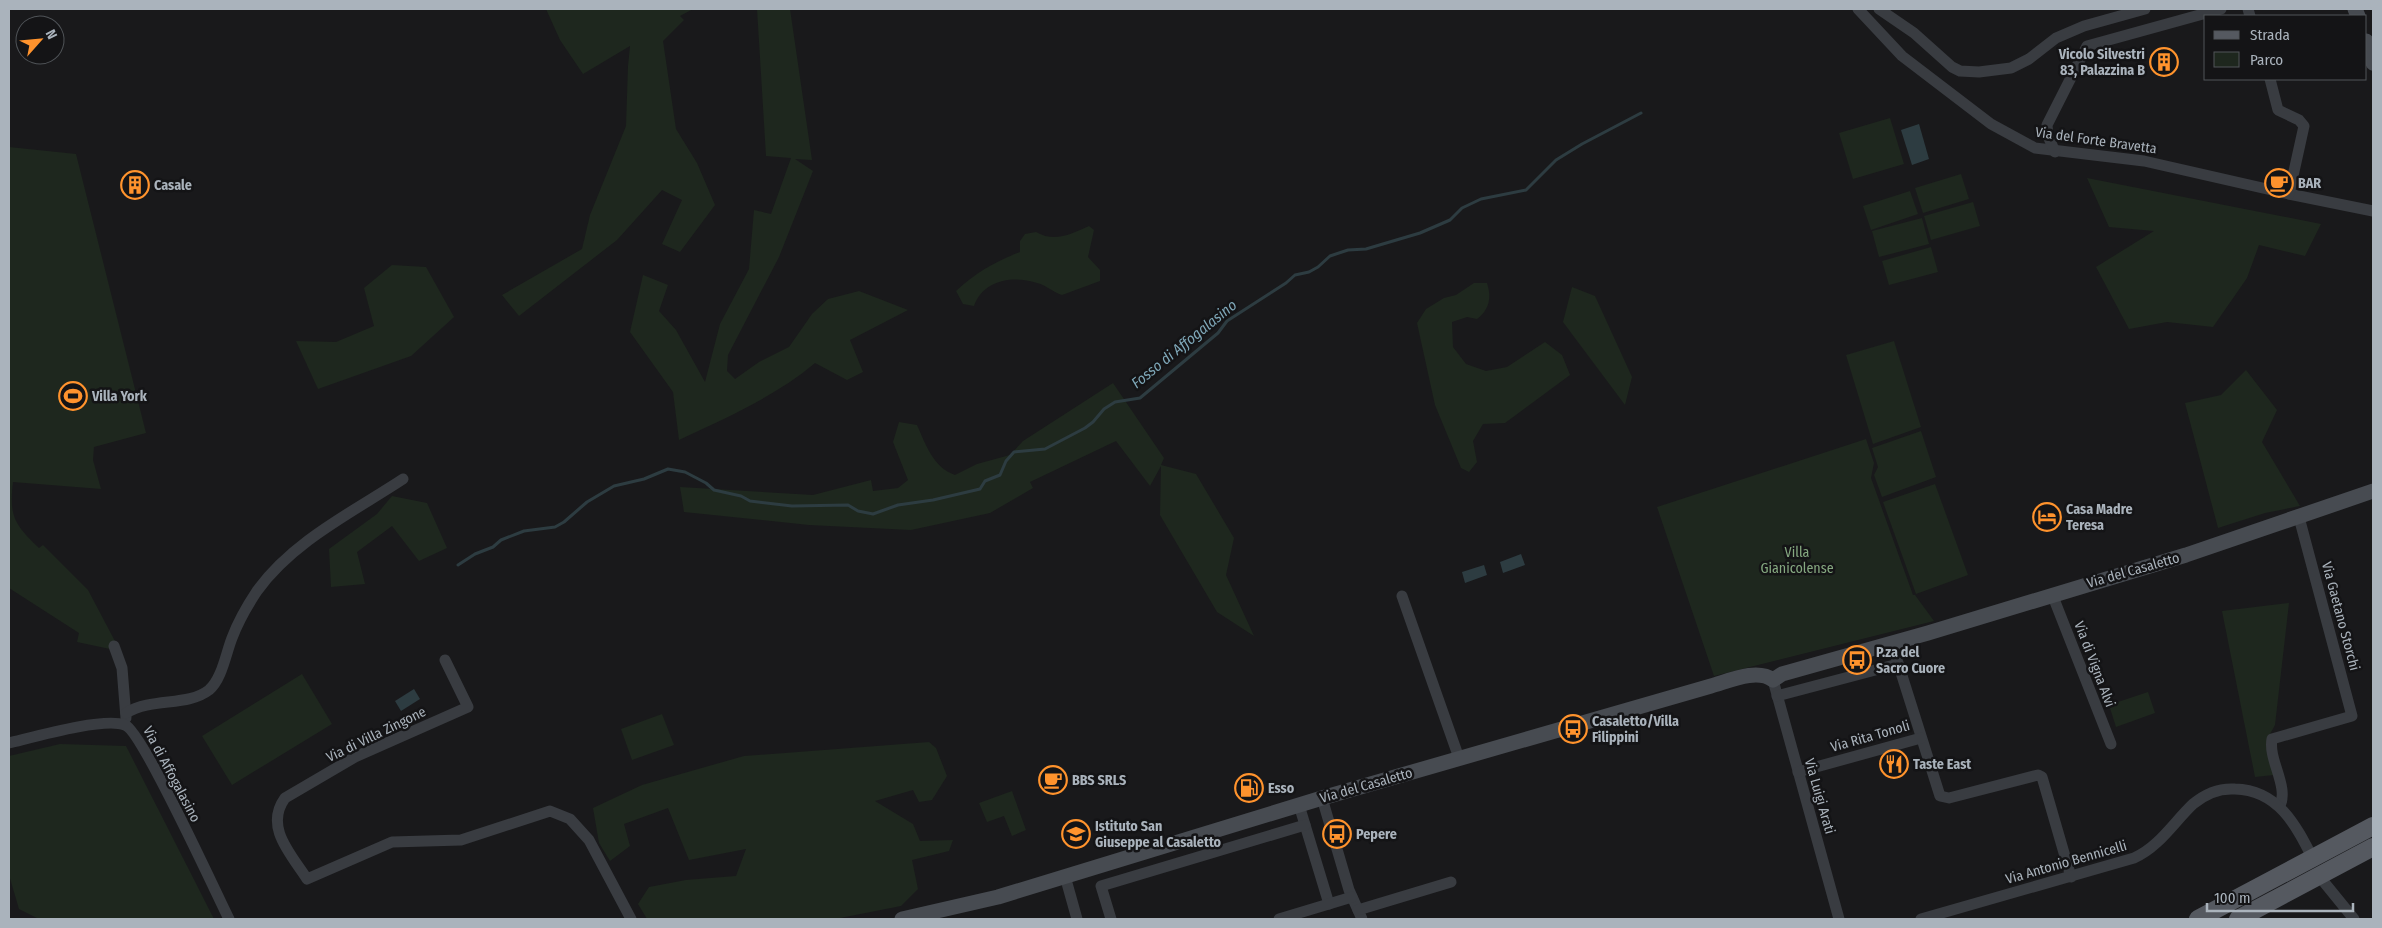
<svg xmlns="http://www.w3.org/2000/svg" width="2382" height="928" font-family="'Fira Sans Condensed',sans-serif">
  <rect width="100%" height="100%" fill="#19191b"/>
  <g fill="#1e271e">
    <path d="M546,9h147l-13,7 4,4 -21,21 13,88 21,34 18,42 -35,47 -18,-8 20,-44 -20,-10 -45,50 -98,76 -17,-21 80,-46 8,-34 36,-89 2,-60 2,-20 -47,28 -23,-34z"/>
    <path d="M757,9h33l22,151 -17,-1 18,12 -34,86 -51,98 -1,16 8,8 24,-17 30,-15 23,-33 16,-15 31,-8 49,19 -58,30 13,32 -16,8 -32,-17c-39,33 -89,55 -136,77l-6,-48 -43,-60 13,-57 25,10 -9,26 17,19 29,52 15,-58 29,-55 5,-59 17,4 20,-56 -25,-2z"/>
    <path d="M1890,118l14,46 -51,15 -14,-46z"/>
    <path d="M9,147l67,7 70,279 -52,14 -1,13 8,29 -88,-7c-4,34 1,42 26,66l4,-3 45,45 29,55 -7,4 -33,-7 2,-9 -70,-45z"/>
    <path d="M1961,174l8,25 -46,14 -8,-25z"/>
    <path d="M2087,178l234,46 -16,32 -46,-11 -12,33 -34,49 -46,-5 -38,7 -33,-62 58,-36 -45,-4z"/>
    <path d="M1910,191l8,23 -47,16 -8,-24z"/>
    <path d="M1973,202l7,24 -49,14 -7,-24z"/>
    <path d="M1922,218l7,26 -50,13 -7,-26z"/>
    <path d="M1089,226l5,4 -6,27 12,13v11l-38,14c-9,-3 -16,-10 -25,-12 -24,-8 -54,-3 -63,23l-11,-2 -7,-13c19,-18 40,-30 64,-39v-11l5,-7 11,-2c19,11 35,2 53,-6z"/>
    <path d="M1931,247l7,25 -49,13 -7,-24z"/>
    <path d="M392,265l34,2 28,50 -43,39 -93,33 -22,-48 40,1 38,-16 -10,-38z"/>
    <path d="M1474,283h13c5,15 2,27 -10,36l-10,-2 -15,5 1,25 13,17 20,7 21,-4 38,-25 17,13 8,20 -65,48 -22,1 -10,17 4,21 -8,10 -8,-4 -26,-63 -18,-82 9,-14 18,-11 12,-3z"/>
    <path d="M1572,287l23,9 37,81 -7,28 -62,-83z"/>
    <path d="M1894,341l27,86 -48,17 -27,-89z"/>
    <path d="M2246,370l31,40 -15,32 38,64 -35,7 -47,15 -33,-125 36,-8z"/>
    <path d="M1113,383l51,75 -3,7 35,9 38,64 -8,37 28,61 -37,-24 -57,-97 1,-49 -11,20 -34,-45 -86,41 3,6 -43,25 -79,17 -102,-5 -125,-13 -4,-25 133,8 58,-15 2,11 25,-3 10,-8 -15,-38 6,-20 18,3c9,20 16,42 38,50l22,-11 33,-9 13,-14z"/>
    <path d="M1921,431l15,46 -54,20 -8,-22 4,-8 -6,-19z"/>
    <path d="M1866,439l8,24 -3,15 42,117h2l19,26 -220,55 -57,-169z"/>
    <path d="M1935,484l33,91 -52,19 -33,-92z"/>
    <path d="M392,496l35,7 20,45 -28,13 -27,-35 -35,26 8,32 -34,3 -2,-38 48,-35z"/>
    <path d="M2289,603l-14,122 -6,11 5,39 -19,2 -33,-166z"/>
    <path d="M302,674l30,50 -100,61 -30,-49z"/>
    <path d="M2148,692l7,21 -39,14 -7,-22z"/>
    <path d="M662,714l12,31 -42,15 -11,-31z"/>
    <path d="M929,742l7,6 11,28 -15,24 -13,2 -6,-12 -38,11 38,23 7,17 33,-1 -4,11 -37,9 6,29 -17,17 -66,13h-188l-9,-15 11,-17 37,-7 50,-4 10,-27 -57,11 -21,-52 -44,16 6,22 -20,15 -11,-18 -6,-35 49,-23 102,-29z"/>
    <path d="M60,744l66,2 88,173h-175l-20,-10 -10,-34v-119z"/>
    <path d="M1012,791l14,39 -14,6 -8,-20 -17,6 -8,-19z"/>
  </g>
  <g fill="#2d3c41">
    <path d="M1919,124l10,35 -17,6 -11,-35z"/>
    <path d="M1521,554l4,11 -22,8 -3,-11z"/>
    <path d="M1484,565l3,10 -22,8 -3,-11z"/>
    <path d="M414,689l6,10 -19,12 -6,-10z"/>
  </g>
  <g fill="none" stroke-linecap="round" stroke-linejoin="round">
    <path stroke="#2d3c41" stroke-width="3" d="M458,565l17,-11 18,-7 8,-7 23,-9 31,-4 9,-5 23,-20 27,-16 30,-7 24,-10 17,3 21,11 8,7 27,6 9,5 42,5 56,-1 10,6 15,3 25,-9 35,-5 47,-11 5,-8 15,-6 6,-14 8,-9 31,-3 40,-21 8,-6 11,-13 11,-7 25,-4 78,-65 9,-12 59,-38 9,-8 14,-3 9,-5 12,-11 18,-6 18,-1 54,-16 30,-13 12,-12 19,-9 45,-9 30,-30 26,-16 59,-31"/>
    <g stroke="#393c41" stroke-width="11">
      <path d="M1858,9l44,47 89,68 44,24 109,13 145,33 84,17"/>
      <path d="M1879,9l35,24 38,34 8,4 19,1 32,-4 18,-9 27,-21 28,-12 61,-17"/>
      <path d="M2248,9l2,7"/>
      <path d="M2270,79l8,31 21,10 5,6 -15,68"/>
      <path d="M2055,152l-7,-16 -1,-11 40,-79 134,-37"/>
      <path d="M2052,594l59,150"/>
      <path d="M1402,596l57,162"/>
      <path d="M1892,644l48,152 9,2 89,-23 4,2 29,100"/>
      <path d="M114,646l8,22 4,50"/>
      <path d="M445,660l23,47 -113,50 -70,41c-21,29 6,56 22,81l85,-37 69,-2 89,-29 20,8 19,21 42,79"/>
      <path d="M1773,680l66,239"/>
      <path d="M1777,696l121,-32"/>
      <path d="M126,713c27,-16 61,-6 83,-23 13,-11 17,-37 23,-52 6,-16 15,-32 25,-47 36,-50 96,-79 146,-112"/>
      <path d="M9,743c25,-6 94,-26 116,-18 17,6 91,168 104,194"/>
      <path d="M1798,772l123,-34"/>
      <path d="M1322,798l27,92 13,29"/>
      <path d="M1299,805l30,99"/>
      <path d="M2280,806c9,-20 -12,-46 -8,-67l80,-23 -52,-195"/>
      <path d="M1065,876l12,43"/>
      <path d="M2319,876l35,43"/>
      <path d="M1358,910l93,-28"/>
      <path d="M1111,919l-10,-33 204,-61"/>
      <path d="M1279,919l73,-22"/>
      <path d="M1921,919l213,-61c25,-11 40,-36 59,-54 12,-10 27,-16 42,-15 43,1 61,36 78,70"/>
    </g>
    <g stroke="#474b51" stroke-width="15">
      <path d="M2355,9l3,7"/>
      <path d="M2366,41l7,22"/>
      <path d="M902,919l96,-22 324,-99 389,-112c18,-5 46,-18 62,-6l9,-6 146,-41 258,-78 187,-64"/>
    </g>
    <g stroke="#555960" stroke-width="18">
      <path d="M2198,919l175,-93"/>
      <path d="M2238,919l135,-72"/>
    </g>
  </g>
  <defs>
    <symbol id="building-ring" viewBox="-11 -11 22 22"><circle r="9.5" fill="#141416" stroke="#ff932d" stroke-width="1.5"/><path d="M-4-6H4V6H1V3H-1V6H-4ZM-2.5-4.3h1.7v1.8h-1.7ZM.8-4.3h1.7v1.8H.8ZM-2.5-1h1.7V.8h-1.7ZM.8-1h1.7V.8H.8Z" fill="#ff932d"/></symbol>
    <symbol id="cafe-ring" viewBox="-11 -11 22 22"><circle r="9.5" fill="#141416" stroke="#ff932d" stroke-width="1.5"/><path d="M-5.5-4.5H6V0H3Q3 3.5 0 3.5H-2.5Q-5.5 3.5-5.5 0ZM3-3.2v2h1.7v-2ZM-6 4.5H4V6H-6Z" fill="#ff932d"/></symbol>
    <symbol id="stadium-ring" viewBox="-11 -11 22 22"><circle r="9.5" fill="#141416" stroke="#ff932d" stroke-width="1.5"/><path d="M0-5a6.5 5 0 1 0 0 10a6.5 5 0 1 0 0-10ZM-3.5-1.8h7v3.6h-7Z" fill="#ff932d"/></symbol>
    <symbol id="hotel-ring" viewBox="-11 -11 22 22"><circle r="9.5" fill="#141416" stroke="#ff932d" stroke-width="1.5"/><path d="M-6-4.5h1.5V1H6V5H4.5V3h-9V5H-6ZM-4 0a1.8 1.8 0 1 1 3.6 0ZM.5 0V-2.5h3Q6-2.5 6 0Z" fill="#ff932d"/></symbol>
    <symbol id="bus-ring" viewBox="-11 -11 22 22"><circle r="9.5" fill="#141416" stroke="#ff932d" stroke-width="1.5"/><path d="M-5-6H5V4H4V6H2V4H-2V6H-4V4H-5ZM-3.5-4V0h7V-4ZM-3.5 1.2v1.5H-2V1.2ZM2 1.2v1.5H3.5V1.2Z" fill="#ff932d"/></symbol>
    <symbol id="restaurant-ring" viewBox="-11 -11 22 22"><circle r="9.5" fill="#141416" stroke="#ff932d" stroke-width="1.5"/><path d="M-5-6h1v4h1v-4h1v4h1v-4h1v5L-1.5 .5V6h-2V.5L-5-1ZM5-6V6H3V1.5H1.5Q1.5-4 5-6Z" fill="#ff932d"/></symbol>
    <symbol id="fuel-ring" viewBox="-11 -11 22 22"><circle r="9.5" fill="#141416" stroke="#ff932d" stroke-width="1.5"/><path d="M-5.5-6h7V0h2V4h1.3V-2.5L3-4.5l.8-.8L6-3V5H2.5V1h-1V6h-7ZM-4.2-4.7v3.2H.2V-4.7Z" fill="#ff932d"/></symbol>
    <symbol id="school-ring" viewBox="-11 -11 22 22"><circle r="9.5" fill="#141416" stroke="#ff932d" stroke-width="1.5"/><path d="M0-5L7-2L0 1L-7-2ZM-4 1L0 2.5L4 1V4Q0 6-4 4Z" fill="#ff932d"/></symbol>
  </defs>
  <g fill-rule="evenodd">
    <use href="#building-ring" x="2148" y="46" width="32" height="32"/>
    <use href="#cafe-ring" x="2263" y="167" width="32" height="32"/>
    <use href="#building-ring" x="119" y="169" width="32" height="32"/>
    <use href="#stadium-ring" x="57" y="380" width="32" height="32"/>
    <use href="#hotel-ring" x="2031" y="501" width="32" height="32"/>
    <use href="#bus-ring" x="1841" y="644" width="32" height="32"/>
    <use href="#bus-ring" x="1557" y="713" width="32" height="32"/>
    <use href="#restaurant-ring" x="1878" y="748" width="32" height="32"/>
    <use href="#cafe-ring" x="1037" y="764" width="32" height="32"/>
    <use href="#fuel-ring" x="1233" y="772" width="32" height="32"/>
    <use href="#school-ring" x="1060" y="818" width="32" height="32"/>
    <use href="#bus-ring" x="1321" y="818" width="32" height="32"/>
  </g>
  <g text-anchor="middle" stroke-width="5" stroke-linejoin="round" paint-order="stroke">
    <g font-size="14" font-weight="bold" fill="#aab3bc" stroke="#141416" text-anchor="start">
      <text x="2145" y="59" text-anchor="end">Vicolo Silvestri<tspan x="2145" dy="16">83, Palazzina B</tspan></text>
      <text x="2298" y="188">BAR</text>
      <text x="154" y="190">Casale</text>
      <text x="92" y="401">Villa York</text>
      <text x="2066" y="514">Casa Madre<tspan x="2066" dy="16">Teresa</tspan></text>
      <text x="1876" y="657">P.za del<tspan x="1876" dy="16">Sacro Cuore</tspan></text>
      <text x="1592" y="726">Casaletto/Villa<tspan x="1592" dy="16">Filippini</tspan></text>
      <text x="1913" y="769">Taste East</text>
      <text x="1072" y="785">BBS SRLS</text>
      <text x="1268" y="793">Esso</text>
      <text x="1095" y="831">Istituto San<tspan x="1095" dy="16">Giuseppe al Casaletto</tspan></text>
      <text x="1356" y="839">Pepere</text>
    </g>
    <g font-size="14" fill="#aab3bc" stroke="#141416">
      <text transform="translate(2096 140) rotate(8)" y="5">Via del Forte Bravetta</text>
      <text transform="translate(2133 570) rotate(-16)" y="5">Via del Casaletto</text>
      <text transform="translate(2341 616) rotate(75)" y="5">Via Gaetano Storchi</text>
      <text transform="translate(2095 664) rotate(69)" y="5">Via di Vigna Alvi</text>
      <text transform="translate(376 734) rotate(-26)" y="5">Via di Villa Zingone</text>
      <text transform="translate(1870 736) rotate(-16)" y="5">Via Rita Tonoli</text>
      <text transform="translate(172 774) rotate(62)" y="5">Via di Affogalasino</text>
      <text transform="translate(1366 785) rotate(-16)" y="5">Via del Casaletto</text>
      <text transform="translate(1820 796) rotate(74)" y="5">Via Luigi Arati</text>
      <text transform="translate(2066 862) rotate(-16)" y="5">Via Antonio Bennicelli</text>
    </g>
    <g font-size="14" fill="#85a880" stroke="#141416">
      <text x="1797" y="557">Villa<tspan x="1797" dy="16">Gianicolense</tspan></text>
    </g>
    <g font-size="15" font-style="italic" fill="#7fa8b9" stroke="#141416">
      <text transform="translate(1184 344) rotate(-39)" y="5">Fosso di Affogalasino</text>
    </g>
  </g>
  <rect width="2382" height="928" fill="none" stroke="#aab3bc" stroke-width="20"/>
  <rect x="2204" y="15" width="162" height="65" fill="#141416" stroke="#505458"/>
  <rect x="2214" y="31" width="25" height="8" fill="#555960" stroke="#505458"/>
  <text x="2250" y="40" font-size="15" fill="#aab3bc">Strada</text>
  <rect x="2214" y="52" width="25" height="15" fill="#1e271e" stroke="#505458"/>
  <text x="2250" y="65" font-size="15" fill="#aab3bc">Parco</text>
  <g transform="translate(40 40) rotate(63)"><circle r="24" fill="#141416" stroke="#505458"/>
  <path d="M0-4L9 19L0 12L-9 19Z" fill="#ff932d"/>
  <text y="-8" font-size="14" font-weight="bold" text-anchor="middle" fill="#aab3bc">N</text>
  </g>
  <path d="M2207 903v8h146v-8" fill="none" stroke="#aab3bc" stroke-width="2.5"/>
  <text x="2214" y="903" font-size="15" fill="#aab3bc" stroke="#141416" stroke-width="4" paint-order="stroke">100 m</text>
</svg>
